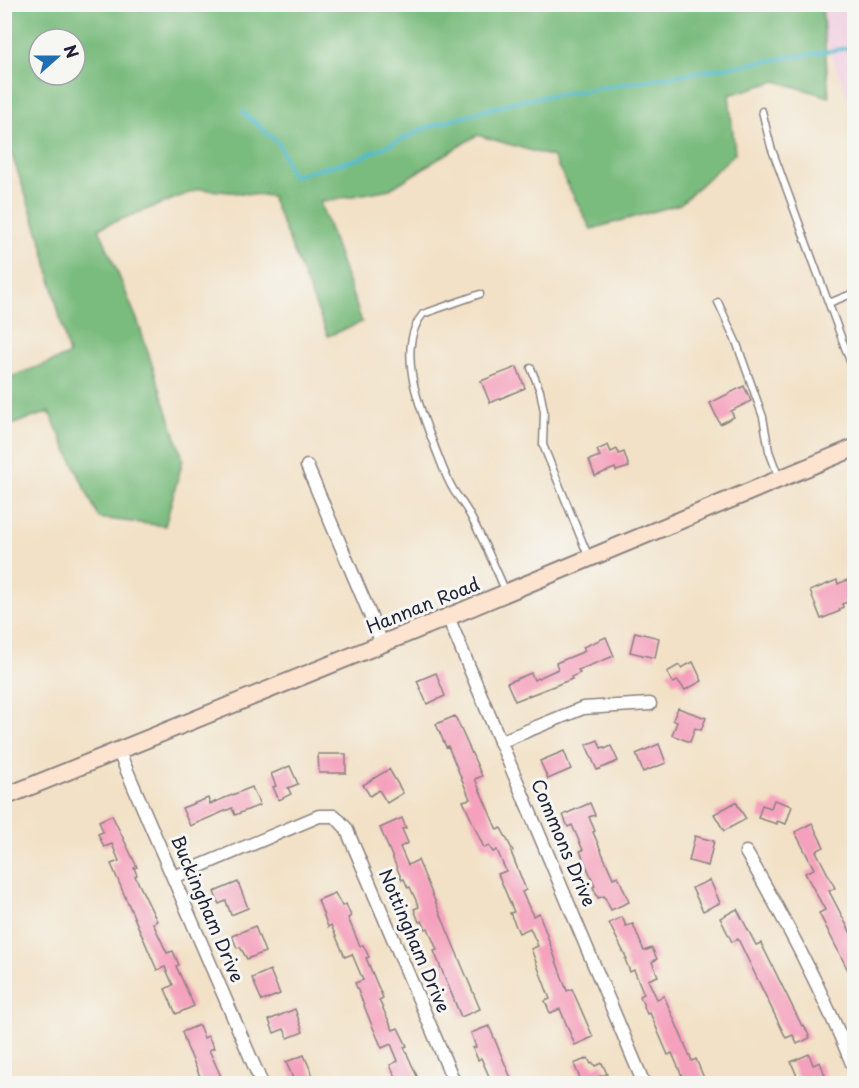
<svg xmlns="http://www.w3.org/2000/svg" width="859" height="1088" font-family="'Playpen Sans',sans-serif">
  <rect width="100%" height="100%" fill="#f6f6f2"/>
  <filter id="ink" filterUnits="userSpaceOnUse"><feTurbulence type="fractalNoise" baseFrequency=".0167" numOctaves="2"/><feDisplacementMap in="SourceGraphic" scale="12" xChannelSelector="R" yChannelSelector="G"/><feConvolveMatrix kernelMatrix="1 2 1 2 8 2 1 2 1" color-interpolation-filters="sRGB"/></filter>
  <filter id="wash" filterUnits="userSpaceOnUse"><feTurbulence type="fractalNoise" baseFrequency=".008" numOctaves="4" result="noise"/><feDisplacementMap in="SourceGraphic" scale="24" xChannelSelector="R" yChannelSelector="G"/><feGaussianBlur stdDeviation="1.35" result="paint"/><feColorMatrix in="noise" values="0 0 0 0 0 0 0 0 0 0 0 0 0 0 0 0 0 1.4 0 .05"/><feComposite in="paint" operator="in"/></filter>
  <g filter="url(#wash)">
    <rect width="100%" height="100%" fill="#f2e1c6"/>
    <path fill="#f2cfe1" d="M812,5h42v109z"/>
    <path fill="#7abc7e" stroke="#4e6f5c" stroke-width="1.5" fill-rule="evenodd" d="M5,4l817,1 7,92 -53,-16 -47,14 6,58 -55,51 -89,25 -38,-72 -76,-22 -87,54 -70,13 42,120 -34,14 -57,-140 -72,-7 -100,39 39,94 45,137 -18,67 -66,-8 -50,-106 -44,15v-48l64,-24 -27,-112 -37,-108zM39,39h36v36h-36z"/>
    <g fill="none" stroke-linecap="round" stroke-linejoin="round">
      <path stroke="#53bbd0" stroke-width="4" d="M243,112l36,32 13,32 66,-17 70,-32 89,-26 337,-54"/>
    </g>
    <g id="blocks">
      <g fill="#f5a1bd">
        <path d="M517,367l8,21 -35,15 -9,-22z"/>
        <path d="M744,386l7,15 -20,10 3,6 -14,7 -10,-21z"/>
        <path d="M608,445l3,7 6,-3 2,5 5,-2 5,15 -13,4 -1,-3 -20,8 -6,-16 11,-4 -3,-6z"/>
        <path d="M852,578l3,7v14l-13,5 1,3 -4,2 1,2 -19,8 -11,-28 27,-11 1,4z"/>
        <path d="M635,632l24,6 -4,20 -25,-6z"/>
        <path d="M606,637l8,19 -36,14 2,3 -9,4 1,2 -57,22 -8,-18 24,-10 3,7 24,-11 -2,-6 29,-12 -2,-4z"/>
        <path d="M693,662l9,19 -17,9 -7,-9 -5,2 -6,-11 12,-7 2,3z"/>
        <path d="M436,673l9,23 -18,8 -10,-23z"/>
        <path d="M678,708l28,10 -5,12 -6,-2 -5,14 -18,-7 5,-13 -4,-2z"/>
        <path d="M455,716l27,60 -7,3 22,51 4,-2 12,23 -2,1 15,38 -4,2 11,24 6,-3 28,78 5,-2 21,48 -18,8 -15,-36 -10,4 -5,-12 5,-2 -19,-50 7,-3 -8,-18 -11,5 -9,-20 4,-1 -16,-38 8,-3 -9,-21 -4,2 -4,-6 -5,2 -21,-47 7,-2 -22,-53 -2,1 -10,-23z"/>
        <path d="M598,740l3,8 3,-1 1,2 6,-3 7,15 -21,9 -11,-25z"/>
        <path d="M659,744l7,19 -23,9 -7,-18z"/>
        <path d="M564,751l7,18 -23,10 -8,-18z"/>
        <path d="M318,754h28v19h-27z"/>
        <path d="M290,766l8,18 -10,4 3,6 -12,6 -6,-13 3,-1 -5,-12z"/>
        <path d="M389,769l14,24 -16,10 -8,-13 -9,6 -7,-11z"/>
        <path d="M252,787l8,18 -25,10 -3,-7 -42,18 -8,-18 26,-10 2,6z"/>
        <path d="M774,800l18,6 -6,18 -9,-3v3l-19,-6 4,-13 9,3z"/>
        <path d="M736,802l10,17 -22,12 -10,-17z"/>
        <path d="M590,803l5,12 -6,2 6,14 -2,1 20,46 5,-2 11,26 -18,8 -7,-14 -6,2 -5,-11 2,-1 -15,-35 3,-1 -11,-25 -4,2 -5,-12z"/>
        <path d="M112,815l25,52 -3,1 3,7 -2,1 22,45 -4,2 14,30 6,-2 6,14 -3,1 18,40 -18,8 -11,-25 8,-4 -8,-18 -8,3 -46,-106 8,-3 -7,-17 -8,3 -6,-13 5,-2 -4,-11z"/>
        <path d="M402,818l4,10 -4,1 6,14 -8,4 8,18 10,-5 62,149 -19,8 -27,-66 3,-1 -9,-22 -2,1 -4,-8 -3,1 -5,-13 5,-2 -9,-20 -2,1 -4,-9 -2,1 -22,-52z"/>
        <path d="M812,823l12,24 -8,4 19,37 -6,3 26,50v43l-36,-71 6,-3 -20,-37 9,-4 -19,-37z"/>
        <path d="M695,836l19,5 -6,25 -19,-5z"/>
        <path d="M710,880l10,23 -17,8 -11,-23z"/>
        <path d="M238,882l10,26 -17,7 -5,-14 -7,3 -5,-12z"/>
        <path d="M335,893l7,13 4,-2 5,12 -3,2 12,28 3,-1 6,12 -3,1 17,40 -4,2 14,30 5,-2 9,18 -3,1 16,36h-21l-9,-18 8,-4 -7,-17 -9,4 -11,-25 -16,-40 8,-3 -11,-26 -7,3 -14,-32 -3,2 -10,-27z"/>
        <path d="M737,909l19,36 5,-2 41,83 2,-1 6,13 -13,6 -4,-9 -7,3 -48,-99 -6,3 -12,-24z"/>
        <path d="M622,917l4,9 7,-2 11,27 8,-3 5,11 -5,3 6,14 -10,4 9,19 7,-3 28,65 4,-2 10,24h-21l-13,-30 -4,2 -18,-42 -3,1 -7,-18 4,-2 -10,-24 -4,2 -5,-13h2l-18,-36z"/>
        <path d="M255,926l10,26 -18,7 -7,-12 -3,1 -5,-12z"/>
        <path d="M270,970l10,24 -18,7 -10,-23z"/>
        <path d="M295,1009l8,23 -15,6 -4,-9 -10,4 -5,-13z"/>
        <path d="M199,1025l5,13 4,-2 6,12 -5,2 15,33h-21l-16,-36 -5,-15z"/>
        <path d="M489,1026l11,26 13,31h-21l-11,-25 -3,2 -5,-12 3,-1 -5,-14z"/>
        <path d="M809,1054l4,11 7,-3 5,13 -13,5 -1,-4 -12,5 -8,-19z"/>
        <path d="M304,1055l10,23 -14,5h-5l-9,-21z"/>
        <path d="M588,1058l3,6 2,-1 2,3 7,-3 5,11 -25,9 -8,-19z"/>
      </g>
    </g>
  </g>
  <g filter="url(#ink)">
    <use href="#blocks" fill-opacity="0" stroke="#8a8280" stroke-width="1.5"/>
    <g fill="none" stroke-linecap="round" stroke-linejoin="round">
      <defs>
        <g id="lane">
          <path d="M762,111l9,36 83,225"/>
          <path d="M480,294l-57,20c-28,34 -3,95 11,131 6,15 11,31 20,46 4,6 9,12 13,19 15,26 27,55 39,82"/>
          <path d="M718,302l19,42 26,73 6,34 10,27"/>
          <path d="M829,303l25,-10"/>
          <path d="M531,368l9,23 4,20 -1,34 46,113"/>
        </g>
        <g id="street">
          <path d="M307,466l75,177"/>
          <path d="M448,617l196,467"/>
          <path d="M500,742l83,-34 67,-4"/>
          <path d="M118,750l144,334"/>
          <path d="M746,852c41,70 77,141 108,216"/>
          <path d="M174,877l145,-61h16l11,12 109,256"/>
        </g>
        <path id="secondary" d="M4,797l444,-180 406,-169"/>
      </defs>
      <use href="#lane" stroke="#8a8280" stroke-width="9"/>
      <use href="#street" stroke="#8a8280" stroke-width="15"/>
      <use href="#secondary" stroke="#8a8280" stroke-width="20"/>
      <use href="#lane" stroke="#fff" stroke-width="6"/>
      <use href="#street" stroke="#fff" stroke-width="12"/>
      <use href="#secondary" stroke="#fde4d0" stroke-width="16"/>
    </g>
  </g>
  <g text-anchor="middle" stroke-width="6" stroke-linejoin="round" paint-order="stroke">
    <g font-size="18" fill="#22223b" stroke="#f6f6f2">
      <text transform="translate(423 606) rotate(-22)" y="6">Hannan Road</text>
      <text transform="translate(563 843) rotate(67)" y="6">Commons Drive</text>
      <text transform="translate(207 909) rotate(67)" y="6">Buckingham Drive</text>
      <text transform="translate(414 941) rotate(67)" y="6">Nottingham Drive</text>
    </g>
  </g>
  <rect width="859" height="1088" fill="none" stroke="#f6f6f2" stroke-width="24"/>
  <g transform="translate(57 57) rotate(69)"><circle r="28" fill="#f6f6f2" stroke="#a1a1a9" stroke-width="1.5"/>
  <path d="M0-4.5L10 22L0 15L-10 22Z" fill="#1f6fb2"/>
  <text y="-9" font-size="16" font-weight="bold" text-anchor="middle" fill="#22223b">N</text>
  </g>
</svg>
